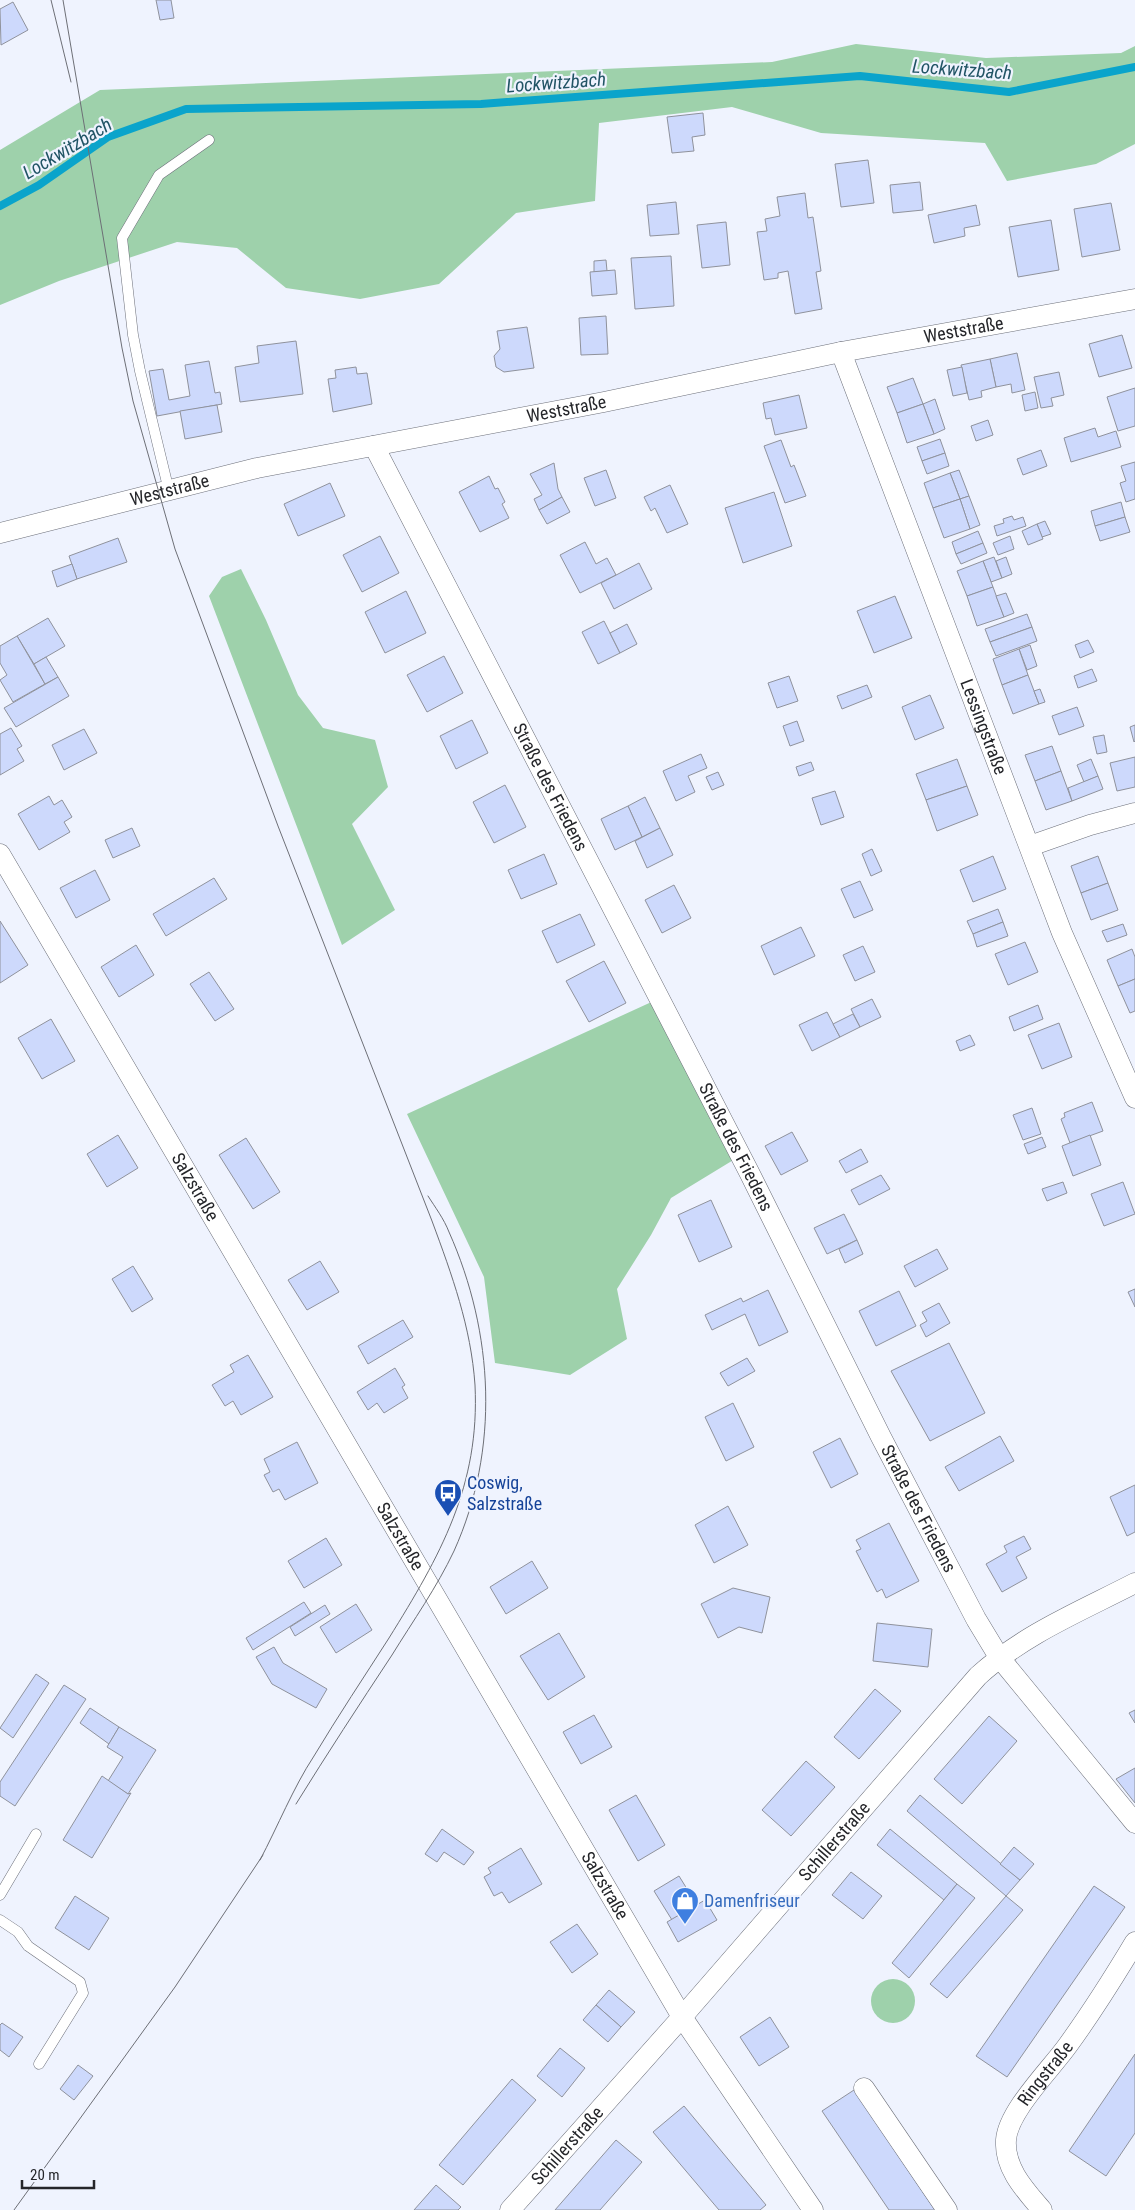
<svg xmlns="http://www.w3.org/2000/svg" width="1135" height="2210" font-family="'Roboto Condensed',sans-serif">
  <rect width="100%" height="100%" fill="#eff3fe"/>
  <g fill="#9ed1ab">
    <path d="M856,44l130,14 135,-5 14,-7v98l-39,20 -89,17 -22,-38 -164,-10 -89,-26 -133,16 -4,78 -79,12 -77,71 -79,15 -74,-11 -49,-40 -60,-6 -118,39 -59,24v-155l100,-60 672,-28z"/>
    <path d="M241,569l25,51 32,75 25,33 52,12 13,47 -36,37 43,86 -53,35 -133,-349 13,-19z"/>
    <path d="M658,999l77,160 -64,39 -20,37 -34,54 10,50 -57,36 -75,-12 -11,-86 -77,-163z"/>
    <circle cx="893" cy="2001" r="22"/>
  </g>
  <g fill="none" stroke-linecap="round" stroke-linejoin="round">
    <path stroke="#0aa4cb" stroke-width="8" d="M0,206l39,-21 69,-48 78,-28 295,-5 379,-28 149,16 126,-25"/>
  </g>
  <g fill="#cdd9fc" stroke="#8f929c">
    <path d="M156,0h15l3,18 -14,2z"/>
    <path d="M13,2l15,28 -27,15 -1,-36z"/>
    <path d="M703,113l2,22 -13,2 2,14 -22,2 -5,-36z"/>
    <path d="M868,160l6,43 -33,4 -6,-43z"/>
    <path d="M920,182l3,28 -30,3 -3,-28z"/>
    <path d="M805,193l3,25 5,-1 8,54 -5,1 6,37 -27,5 -7,-43 -10,2v5l-14,2 -7,-48 10,-1 -2,-12 15,-3 -3,-19z"/>
    <path d="M676,202l3,32 -29,2 -3,-31z"/>
    <path d="M1111,203l9,47 -38,7 -8,-48z"/>
    <path d="M976,205l4,20 -16,3 1,8 -31,7 -6,-28z"/>
    <path d="M1051,220l8,50 -41,7 -9,-50z"/>
    <path d="M726,222l4,43 -28,3 -5,-43z"/>
    <path d="M671,256l3,50 -39,3 -4,-51z"/>
    <path d="M606,260l1,11 -13,1v-11z"/>
    <path d="M615,270l2,24 -25,2 -2,-24z"/>
    <path d="M606,316l2,38 -27,1 -2,-37z"/>
    <path d="M527,327l7,41 -30,4 -8,-5 -2,-11 6,-7 -3,-18z"/>
    <path d="M1122,335l10,33 -33,9 -10,-33z"/>
    <path d="M296,341l7,53 -63,8 -5,-35 24,-4 -2,-17z"/>
    <path d="M1017,353l8,37 -13,3 -1,-9 -15,3 -6,-28z"/>
    <path d="M990,359l6,28 -15,4 1,6 -13,3 -8,-35z"/>
    <path d="M209,361l6,32 5,-1 2,12 -65,12 -8,-45 14,-2 6,31 21,-4 -5,-31z"/>
    <path d="M356,367l1,7 10,-1 5,31 -39,8 -5,-33 8,-1 -1,-8z"/>
    <path d="M962,367l5,26 -14,3 -6,-26z"/>
    <path d="M1059,372l5,23 -13,3 2,8 -12,2 -7,-31z"/>
    <path d="M913,378l10,26 -26,9 -10,-26z"/>
    <path d="M1135,388v38l-17,5 -11,-34z"/>
    <path d="M1035,392l3,16 -13,3 -3,-16z"/>
    <path d="M799,395l8,33 -32,7 -4,-17 -5,1 -3,-16z"/>
    <path d="M935,399l10,30 -11,5 -11,-30z"/>
    <path d="M923,404l11,30 -27,9 -10,-30z"/>
    <path d="M217,405l5,27 -37,7 -5,-28z"/>
    <path d="M988,420l5,15 -17,6 -5,-15z"/>
    <path d="M1095,428l3,9 18,-6 5,16 -50,15 -7,-24z"/>
    <path d="M940,439l5,14 -23,8 -5,-14z"/>
    <path d="M781,440l10,27 3,-2 12,31 -21,7 -21,-57z"/>
    <path d="M1041,450l6,16 -24,9 -6,-16z"/>
    <path d="M945,453l4,13 -22,8 -5,-13z"/>
    <path d="M1135,462v37l-9,3 -6,-19 6,-2 -5,-15z"/>
    <path d="M554,463l4,26 4,8 -23,13 -5,-11 8,-4 -12,-21z"/>
    <path d="M606,470l10,28 -21,8 -11,-28z"/>
    <path d="M959,470l10,26 -9,3 -10,-26z"/>
    <path d="M950,473l10,26 -27,9 -9,-25z"/>
    <path d="M489,476l6,13 3,-1 7,14 -3,2 7,14 -29,14 -21,-40z"/>
    <path d="M330,483l15,33 -47,20 -14,-32z"/>
    <path d="M670,485l18,39 -21,9 -12,-25 -4,3 -7,-14z"/>
    <path d="M774,492l18,54 -49,17 -18,-55z"/>
    <path d="M969,496l11,29 -10,4 -10,-30z"/>
    <path d="M562,497l8,15 -23,12 -8,-14z"/>
    <path d="M960,499l10,30 -26,9 -11,-30z"/>
    <path d="M1121,502l4,15 -30,9 -4,-15z"/>
    <path d="M1012,516l2,4 9,-3 3,9 -29,10 -3,-10 10,-3 -1,-4z"/>
    <path d="M1125,517l5,15 -30,9 -5,-15z"/>
    <path d="M1045,521l6,13 -9,3 -5,-13z"/>
    <path d="M1037,524l6,15 -15,6 -6,-14z"/>
    <path d="M978,531l5,12 -27,11 -4,-12z"/>
    <path d="M380,536l19,37 -37,19 -19,-37z"/>
    <path d="M1010,536l4,13 -16,6 -5,-12z"/>
    <path d="M118,538l9,24 -50,17 -8,-23z"/>
    <path d="M585,542l11,22 11,-6 9,17 -36,18 -20,-38z"/>
    <path d="M983,543l4,10 -26,11 -5,-10z"/>
    <path d="M994,557l8,21 -11,4 -8,-21z"/>
    <path d="M1006,557l6,17 -10,4 -6,-17z"/>
    <path d="M983,561l10,26 -26,9 -10,-25z"/>
    <path d="M639,563l13,26 -38,20 -13,-26z"/>
    <path d="M72,564l5,15 -20,8 -5,-16z"/>
    <path d="M993,587l11,30 -27,9 -10,-30z"/>
    <path d="M406,591l20,42 -41,20 -20,-41z"/>
    <path d="M1006,593l8,20 -10,4 -8,-21z"/>
    <path d="M895,596l17,42 -38,15 -17,-42z"/>
    <path d="M1027,614l5,13 -42,15 -5,-13z"/>
    <path d="M48,618l17,28 -31,18 -17,-28z"/>
    <path d="M604,621l16,32 -22,11 -16,-32z"/>
    <path d="M627,624l10,20 -17,9 -10,-20z"/>
    <path d="M1032,627l5,14 -41,15 -6,-14z"/>
    <path d="M17,636l28,48 -32,18 -13,-22 7,-5 -7,-12v-17z"/>
    <path d="M1088,640l6,12 -14,6 -5,-13z"/>
    <path d="M1030,645l7,21 -10,4 -8,-21z"/>
    <path d="M1019,649l9,26 -26,10 -9,-26z"/>
    <path d="M444,656l19,37 -36,19 -20,-37z"/>
    <path d="M46,657l12,20 -13,7 -11,-20z"/>
    <path d="M1092,669l5,12 -19,7 -4,-12z"/>
    <path d="M1028,675l11,29 -26,10 -11,-29z"/>
    <path d="M789,676l9,25 -21,7 -9,-25z"/>
    <path d="M58,677l11,19 -53,31 -12,-19z"/>
    <path d="M867,685l5,12 -30,12 -5,-13z"/>
    <path d="M1040,689l5,13 -6,2 -5,-13z"/>
    <path d="M930,695l14,33 -29,12 -13,-33z"/>
    <path d="M1077,707l7,19 -25,9 -7,-19z"/>
    <path d="M472,720l16,33 -32,16 -16,-33z"/>
    <path d="M797,721l7,20 -14,5 -7,-20z"/>
    <path d="M1135,725v16l-1,1 -4,-15z"/>
    <path d="M11,728l11,18 -5,3 7,12 -24,14v-41z"/>
    <path d="M84,729l13,24 -33,17 -12,-25z"/>
    <path d="M1104,735l3,17 -10,2 -4,-17z"/>
    <path d="M1052,746l9,25 -26,10 -10,-26z"/>
    <path d="M701,754l6,14 -19,8 7,16 -19,9 -13,-30z"/>
    <path d="M1135,757v30l-18,4 -7,-28z"/>
    <path d="M957,759l10,27 -41,14 -10,-26z"/>
    <path d="M1091,759l7,17 -14,6 -7,-17z"/>
    <path d="M811,762l3,8 -15,6 -3,-9z"/>
    <path d="M1061,771l11,30 -26,9 -11,-29z"/>
    <path d="M718,772l6,13 -12,5 -6,-13z"/>
    <path d="M1098,776l5,13 -31,12 -4,-13z"/>
    <path d="M505,785l21,42 -32,16 -21,-41z"/>
    <path d="M967,786l11,29 -41,16 -11,-31z"/>
    <path d="M835,791l9,26 -23,8 -9,-27z"/>
    <path d="M49,796l5,9 8,-5 10,17 -8,5 6,10 -31,18 -21,-36z"/>
    <path d="M645,797l15,31 -18,9 -14,-31z"/>
    <path d="M628,806l14,31 -27,13 -14,-31z"/>
    <path d="M132,828l8,18 -27,12 -8,-18z"/>
    <path d="M660,828l13,27 -26,13 -12,-27z"/>
    <path d="M872,849l10,22 -11,5 -9,-22z"/>
    <path d="M544,854l13,30 -36,15 -13,-29z"/>
    <path d="M993,856l13,33 -33,13 -13,-32z"/>
    <path d="M1098,856l10,27 -27,10 -10,-27z"/>
    <path d="M95,870l15,30 -34,18 -16,-30z"/>
    <path d="M214,878l13,21 -61,37 -13,-22z"/>
    <path d="M860,881l13,29 -19,8 -13,-29z"/>
    <path d="M1108,883l10,27 -27,10 -10,-27z"/>
    <path d="M674,885l17,33 -29,15 -17,-33z"/>
    <path d="M998,909l5,13 -30,12 -6,-13z"/>
    <path d="M580,914l15,31 -38,18 -15,-32z"/>
    <path d="M0,921l28,44 -28,18z"/>
    <path d="M1003,922l5,14 -31,11 -4,-13z"/>
    <path d="M1123,924l4,11 -20,7 -5,-11z"/>
    <path d="M801,927l14,29 -41,19 -13,-29z"/>
    <path d="M1025,942l13,30 -30,13 -13,-31z"/>
    <path d="M136,945l18,30 -35,22 -18,-30z"/>
    <path d="M863,946l12,26 -20,9 -12,-26z"/>
    <path d="M1132,949l3,8v22l-17,7 -11,-26z"/>
    <path d="M604,961l22,42 -37,19 -23,-41z"/>
    <path d="M209,972l25,37 -19,12 -25,-37z"/>
    <path d="M1135,979v32l-5,2 -12,-27z"/>
    <path d="M872,999l9,18 -21,10 -9,-18z"/>
    <path d="M1038,1005l5,14 -29,12 -5,-14z"/>
    <path d="M827,1012l13,25 -28,14 -13,-26z"/>
    <path d="M853,1014l7,13 -20,10 -7,-13z"/>
    <path d="M51,1019l24,42 -33,18 -24,-41z"/>
    <path d="M1059,1023l13,34 -30,12 -14,-34z"/>
    <path d="M970,1035l5,10 -15,6 -4,-10z"/>
    <path d="M1092,1102l11,29 -33,12 -9,-24 4,-2 -1,-4z"/>
    <path d="M1032,1108l9,26 -18,6 -10,-25z"/>
    <path d="M792,1132l16,29 -27,14 -16,-29z"/>
    <path d="M118,1135l20,33 -31,19 -20,-33z"/>
    <path d="M1090,1135l11,30 -28,11 -11,-30z"/>
    <path d="M1042,1137l4,10 -18,7 -4,-10z"/>
    <path d="M246,1138l34,54 -27,17 -34,-54z"/>
    <path d="M861,1149l7,13 -22,11 -7,-12z"/>
    <path d="M881,1175l9,14 -31,16 -8,-15z"/>
    <path d="M1063,1182l4,11 -20,8 -5,-12z"/>
    <path d="M1123,1182l12,32 -31,12 -13,-32z"/>
    <path d="M711,1200l21,47 -33,15 -21,-47z"/>
    <path d="M844,1214l13,26 -30,14 -13,-26z"/>
    <path d="M857,1240l6,14 -18,9 -6,-14z"/>
    <path d="M937,1249l11,20 -33,18 -11,-21z"/>
    <path d="M320,1261l19,31 -32,18 -19,-30z"/>
    <path d="M133,1266l20,33 -21,13 -20,-33z"/>
    <path d="M1135,1289v18l-7,-15z"/>
    <path d="M768,1290l20,42 -29,14 -14,-32 -33,16 -7,-15 36,-17 2,4z"/>
    <path d="M899,1291l17,35 -40,20 -17,-35z"/>
    <path d="M939,1303l11,20 -24,14 -6,-12 7,-4 -5,-9z"/>
    <path d="M403,1320l10,17 -45,27 -10,-18z"/>
    <path d="M949,1343l36,70 -55,28 -39,-70z"/>
    <path d="M248,1355l25,42 -32,18 -8,-14 -8,5 -13,-21 22,-13 -4,-7z"/>
    <path d="M747,1358l8,13 -27,15 -8,-13z"/>
    <path d="M395,1368l10,17 -3,2 6,11 -24,15 -7,-10 -9,7 -11,-18z"/>
    <path d="M733,1403l21,44 -28,14 -21,-44z"/>
    <path d="M1000,1436l14,25 -55,30 -14,-24z"/>
    <path d="M840,1438l18,36 -27,14 -18,-36z"/>
    <path d="M297,1442l21,41 -33,17 -6,-11 -6,3 -9,-17 6,-3 -6,-13z"/>
    <path d="M1135,1485v47l-8,4 -17,-39z"/>
    <path d="M443,1491l4,1 -3,13 -5,-1z"/>
    <path d="M728,1506l20,39 -34,18 -19,-38z"/>
    <path d="M889,1523l30,58 -33,17 -4,-9 -5,3 -21,-41 5,-2 -5,-9z"/>
    <path d="M1024,1536l7,13 -15,8 11,21 -25,14 -16,-28 21,-12 -3,-6z"/>
    <path d="M326,1538l16,27 -38,23 -16,-27z"/>
    <path d="M532,1561l16,27 -42,26 -16,-27z"/>
    <path d="M733,1588l37,9 -8,36 -23,-6 -21,11 -17,-34z"/>
    <path d="M304,1602l7,11 -58,37 -7,-12z"/>
    <path d="M356,1604l16,26 -36,23 -16,-26z"/>
    <path d="M325,1605l5,9 -35,22 -5,-9z"/>
    <path d="M877,1623l55,6 -4,38 -55,-6z"/>
    <path d="M559,1633l26,44 -37,23 -28,-44z"/>
    <path d="M274,1647l9,16 44,26 -11,19 -44,-24 -16,-27z"/>
    <path d="M36,1674l13,9 -36,55 -13,-10z"/>
    <path d="M64,1685l22,14 -71,107 -15,-10v-14z"/>
    <path d="M875,1689l26,22 -42,48 -25,-22z"/>
    <path d="M90,1708l29,19 -10,17 -29,-21z"/>
    <path d="M1135,1710v13l-6,-10z"/>
    <path d="M594,1715l18,32 -31,17 -18,-32z"/>
    <path d="M989,1716l28,25 -55,63 -28,-25z"/>
    <path d="M119,1727l37,23 -28,44 -20,-13 15,-24 -16,-10z"/>
    <path d="M806,1761l29,26 -44,49 -29,-26z"/>
    <path d="M1135,1768v35l-19,-24z"/>
    <path d="M102,1776l26,18 3,-1 -39,65 -29,-18z"/>
    <path d="M636,1795l29,50 -27,16 -29,-51z"/>
    <path d="M920,1795l100,85 -14,16 -99,-85z"/>
    <path d="M442,1829l32,23 -10,13 -20,-13 -7,10 -12,-8z"/>
    <path d="M890,1829l67,55 -13,16 -67,-55z"/>
    <path d="M1014,1847l20,17 -14,16 -20,-16z"/>
    <path d="M521,1848l21,36 -33,19 -7,-11 -8,4 -10,-19 7,-4 -3,-5z"/>
    <path d="M851,1872l31,24 -19,23 -31,-24z"/>
    <path d="M679,1876l18,29 -25,15 -18,-29z"/>
    <path d="M957,1884l18,14 -66,80 -17,-15z"/>
    <path d="M1094,1886l31,21 -118,170 -31,-21z"/>
    <path d="M75,1896l34,22 -20,32 -34,-22z"/>
    <path d="M1006,1896l17,14 -76,88 -17,-14z"/>
    <path d="M705,1900l12,20 -39,22 -11,-20z"/>
    <path d="M577,1924l21,30 -26,19 -22,-31z"/>
    <path d="M609,1990l26,22 -14,15 -25,-22z"/>
    <path d="M596,2005l25,22 -13,15 -25,-22z"/>
    <path d="M770,2017l19,30 -30,19 -19,-29z"/>
    <path d="M2,2023l21,14 -14,20 -9,-7v-25z"/>
    <path d="M560,2048l25,20 -23,29 -25,-21z"/>
    <path d="M1135,2054v79l-29,43 -37,-25z"/>
    <path d="M78,2065l15,11 -19,24 -14,-11z"/>
    <path d="M512,2079l24,21 -73,85 -24,-20z"/>
    <path d="M854,2090l81,120h-46l-67,-99z"/>
    <path d="M684,2106l82,99 -6,5h-41l-66,-78z"/>
    <path d="M616,2140l26,22 -42,48h-45z"/>
    <path d="M436,2185l25,22 -3,3h-44z"/>
  </g>
  <g fill="none" stroke-linecap="round" stroke-linejoin="round">
    <defs>
      <g id="lane">
        <path d="M169,491l-29,-120 -7,-36 -11,-97 37,-63 50,-35"/>
        <path d="M0,1895l36,-61"/>
        <path d="M0,1920l18,12 10,14 52,36 3,11 -44,71"/>
      </g>
      <g id="street">
        <path id="s1" d="M841,352l221,581 73,165"/>
        <path id="s2" d="M374,446l375,726 132,265 95,182 23,38 136,166"/>
        <path id="s3" d="M0,533l257,-65 347,-66 237,-50 294,-53"/>
        <path d="M1030,846l60,-21 45,-12"/>
        <path id="s4" d="M0,854l682,1163 131,193"/>
        <path d="M864,2088l83,122"/>
        <path id="s5" d="M510,2210l172,-193 296,-341c46,-42 103,-65 157,-93"/>
        <path id="s6" d="M1042,2210c-17,-20 -38,-42 -36,-70 2,-29 45,-71 62,-95 24,-33 46,-68 67,-103"/>
      </g>
    </defs>
    <use href="#lane" stroke="#6d707a" stroke-width="11"/>
    <use href="#street" stroke="#6d707a" stroke-width="21"/>
    <use href="#lane" stroke="#fff" stroke-width="10"/>
    <use href="#street" stroke="#fff" stroke-width="20"/>
    <g stroke="#6d6f76" stroke-width="1">
      <path d="M51,0l20,82"/>
      <path d="M63,0l59,348 11,53 42,148 103,277 154,395c20,54 39,106 43,164 5,101 -35,171 -86,253 -25,39 -51,78 -75,118 -21,32 -36,70 -54,104"/>
      <path d="M296,1804c31,-50 63,-99 96,-149 21,-34 45,-68 62,-104 46,-102 40,-218 -5,-319 -5,-13 -14,-25 -21,-36"/>
      <path d="M14,2210l161,-223 88,-132"/>
    </g>
  </g>
  <defs>
    <symbol id="bus-pin" viewBox="-11 -11 22 30"><path d="M0 17L-7.5 6A9.5 9.5 0 1 1 7.5 6Z" fill="#1a4fb4" stroke="#eff3fe"/><path d="M-5-6H5V4H4V6H2V4H-2V6H-4V4H-5ZM-3.5-4V0h7V-4ZM-3.5 1.2v1.5H-2V1.2ZM2 1.2v1.5H3.5V1.2Z" fill="#fff"/></symbol>
    <symbol id="shop-pin" viewBox="-11 -11 22 30"><path d="M0 17L-7.5 6A9.5 9.5 0 1 1 7.5 6Z" fill="#3f7fe0" stroke="#eff3fe"/><path d="M-5-2.5h2.3a2.7 3.5 0 0 1 5.4 0H5L5.5 6h-11ZM-1.5-2.5h3a1.5 2.3 0 0 0-3 0Z" fill="#fff"/></symbol>
  </defs>
  <g fill-rule="evenodd">
    <use href="#bus-pin" x="432" y="1477" width="32" height="43"/>
    <use href="#shop-pin" x="669" y="1885" width="32" height="43"/>
  </g>
  <g text-anchor="middle" stroke-width="4.5" stroke-linejoin="round" paint-order="stroke">
    <g font-size="18" fill="#25262a" stroke="#eff3fe">
      <text dy="6" stroke="none"><textPath href="#s3" startOffset="985">Weststraße</textPath></text>
      <text dy="6" stroke="none"><textPath href="#s3" startOffset="580">Weststraße</textPath></text>
      <text dy="6" stroke="none"><textPath href="#s3" startOffset="175">Weststraße</textPath></text>
      <text dy="6" stroke="none"><textPath href="#s1" startOffset="401">Lessingstraße</textPath></text>
      <text dy="6" stroke="none"><textPath href="#s2" startOffset="384">Straße des Friedens</textPath></text>
      <text dy="6" stroke="none"><textPath href="#s2" startOffset="789">Straße des Friedens</textPath></text>
      <text dy="6" stroke="none"><textPath href="#s4" startOffset="386">Salzstraße</textPath></text>
      <text dy="6" stroke="none"><textPath href="#s2" startOffset="1194">Straße des Friedens</textPath></text>
      <text dy="6" stroke="none"><textPath href="#s4" startOffset="791">Salzstraße</textPath></text>
      <text dy="6" stroke="none"><textPath href="#s5" startOffset="491">Schillerstraße</textPath></text>
      <text dy="6" stroke="none"><textPath href="#s4" startOffset="1196">Salzstraße</textPath></text>
      <text dy="6" stroke="none"><textPath href="#s6" startOffset="159">Ringstraße</textPath></text>
      <text dy="6" stroke="none"><textPath href="#s5" startOffset="86">Schillerstraße</textPath></text>
    </g>
    <g font-size="18" fill="#164399" stroke="#eff3fe" text-anchor="start">
      <text x="467" y="1489">Coswig,<tspan x="467" dy="21">Salzstraße</tspan></text>
    </g>
    <g font-size="18" fill="#366cbe" stroke="#eff3fe" text-anchor="start">
      <text x="704" y="1907">Damenfriseur</text>
    </g>
    <g font-size="19" font-style="italic" fill="#215465" stroke="#eff3fe">
      <text transform="translate(962 69) rotate(4)" y="7">Lockwitzbach</text>
      <text transform="translate(556 82) rotate(-4)" y="7">Lockwitzbach</text>
      <text transform="translate(67 148) rotate(-31)" y="7">Lockwitzbach</text>
    </g>
  </g>
  <path d="M22 2180v8h72v-8" fill="none" stroke="#25262a" stroke-width="2.5"/>
  <text x="30" y="2180" font-size="15" fill="#25262a" stroke="#eff3fe" stroke-width="4" paint-order="stroke">20 m</text>
</svg>
